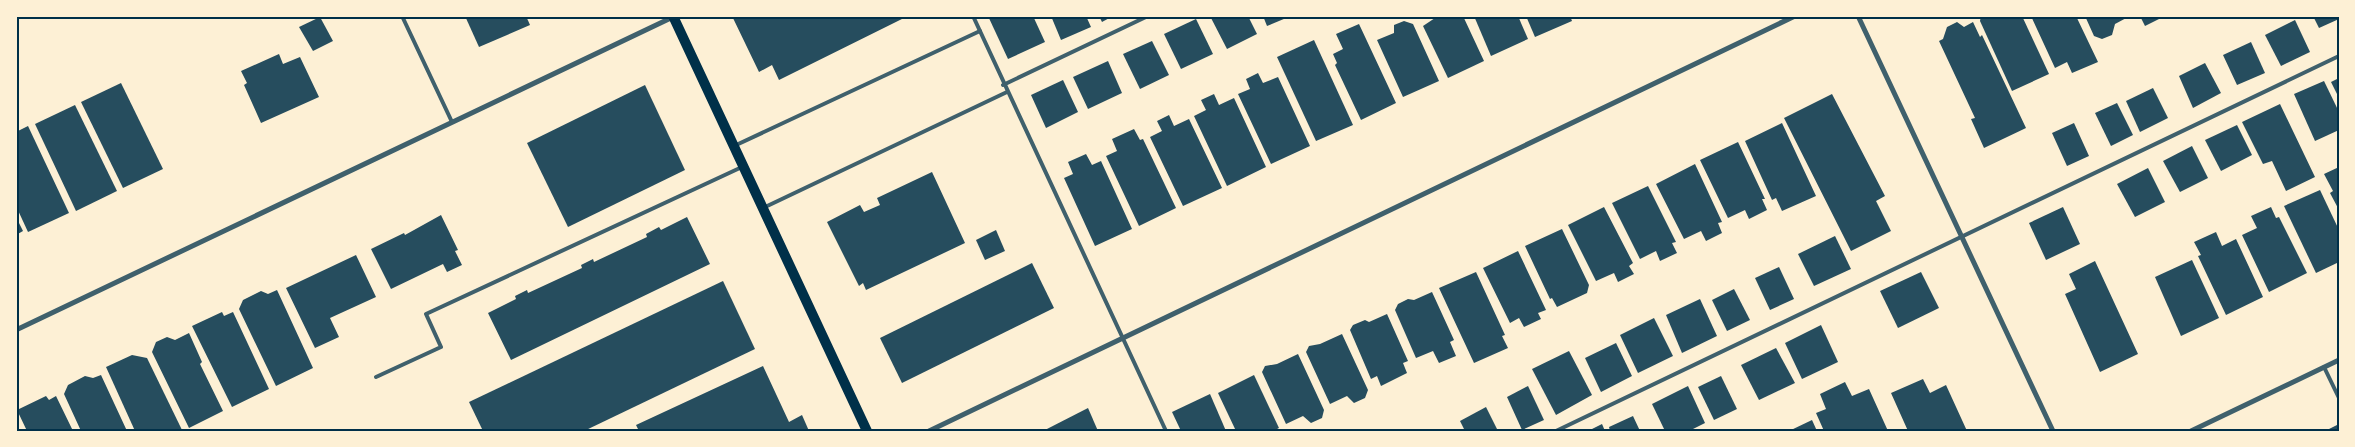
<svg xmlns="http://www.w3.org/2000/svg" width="2355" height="447" font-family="'Fira Sans Condensed',sans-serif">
  <rect width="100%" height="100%" fill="#fdf0d5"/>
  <g fill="#264d5e">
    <path d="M465,16h61l4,9 -51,22z"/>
    <path d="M732,16h176l-129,64 -7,-15 -13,7z"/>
    <path d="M988,16h45l12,26 -37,17z"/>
    <path d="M1051,16h35l5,11 -30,13z"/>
    <path d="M1099,16h14l-11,6z"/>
    <path d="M1210,16h38l9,18 -30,15z"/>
    <path d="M1263,16h28l-24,10z"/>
    <path d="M1438,16h25l21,45 -36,17 -25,-52z"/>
    <path d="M1474,16h44l10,23 -37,17z"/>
    <path d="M1526,16h44l2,5 -37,16z"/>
    <path d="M1981,16h41l27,58 -37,17 -32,-70z"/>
    <path d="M2031,16h45l22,46 -26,11 -5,-11 -12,6z"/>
    <path d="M2085,16h45l-15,8 -3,11 -10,4 -8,-3z"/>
    <path d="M2140,16h25l-20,10z"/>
    <path d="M2313,16h26v3l-20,9z"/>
    <path d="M320,17l13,24 -20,10 -14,-24z"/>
    <path d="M1196,19l17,35 -32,15 -17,-35z"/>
    <path d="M2295,20l15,32 -29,14 -16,-31z"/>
    <path d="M1404,21l9,3 26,57 -36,16 -26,-57 17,-7v-8z"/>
    <path d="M1957,22l7,5 9,-5 7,15 2,-2 44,93 -42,20 -13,-29 4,-1 -36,-77 4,-2 4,-12z"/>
    <path d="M1359,24l37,79 -35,17 -26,-55 2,-2 -4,-9 10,-5 -7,-15z"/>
    <path d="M1314,40l39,85 -37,16 -39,-84z"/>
    <path d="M1152,41l17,34 -29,14 -17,-35z"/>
    <path d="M2251,42l14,31 -28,12 -14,-30z"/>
    <path d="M279,54l4,10 17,-7 19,40 -58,26 -17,-38 3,-2 -6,-12z"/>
    <path d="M1108,61l14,32 -34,16 -15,-32z"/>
    <path d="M2205,63l16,30 -28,15 -14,-32z"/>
    <path d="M1258,73l5,10 15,-6 32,69 -39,18 -33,-70 12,-5 -4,-10z"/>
    <path d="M2339,78v20l-8,-16z"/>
    <path d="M1063,80l15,32 -32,16 -15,-33z"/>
    <path d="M2324,81l15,31v18l-24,11 -21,-47z"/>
    <path d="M121,83l42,86 -40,19 -42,-86z"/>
    <path d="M645,85l40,85 -117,57 -41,-84z"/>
    <path d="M2153,88l15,30 -28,14 -14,-31z"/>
    <path d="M1214,94l5,11 15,-7 32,69 -39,19 -33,-70 12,-6 -5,-10z"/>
    <path d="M1832,94l53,102 -9,5 15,30 -40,20 -67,-133z"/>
    <path d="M2117,103l16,32 -22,11 -16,-33z"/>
    <path d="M2280,104l35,73 -29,14 -14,-30 -9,3 -21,-42z"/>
    <path d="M75,105l42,86 -41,20 -41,-87z"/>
    <path d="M1169,115l5,11 15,-7 33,69 -39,18 -33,-69 12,-6 -5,-10z"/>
    <path d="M1782,123l34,73 -34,15 -6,-13 -4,2 -27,-59z"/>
    <path d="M2074,123l15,33 -22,10 -15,-33z"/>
    <path d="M2237,125l15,30 -31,16 -16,-31z"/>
    <path d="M28,126l41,87 -41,19 -12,-26v-74z"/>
    <path d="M1134,129l6,11 3,-1 33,69 -37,18 -33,-70 11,-5 -5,-12z"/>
    <path d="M1738,142l27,57h-3l5,11 -18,9 -4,-9 -17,8 -28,-58z"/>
    <path d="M2192,146l16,32 -28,14 -17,-31z"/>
    <path d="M1086,154l6,11 9,-4 31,68 -37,17 -31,-68 9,-4 -5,-12z"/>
    <path d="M1695,164l27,58 -4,1 4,10 -16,8 -5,-10 -17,8 -28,-55z"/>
    <path d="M2339,167v43l-9,-17 3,-2 -9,-17z"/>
    <path d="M2148,168l17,34 -30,15 -18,-33z"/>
    <path d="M932,172l33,71 -99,47 -3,-7 -4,3 -32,-64 33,-17 4,7 16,-7 -3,-7z"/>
    <path d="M1648,186l28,56 -4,1 5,10 -17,8 -4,-10 -16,8 -28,-56z"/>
    <path d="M2320,190l19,40v32l-23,11 -32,-67z"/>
    <path d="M1604,207l29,56 -4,3 5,8 -16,8 -4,-9 -18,8 -28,-56z"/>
    <path d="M2063,207l17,37 -34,16 -17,-37z"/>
    <path d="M2271,207l5,11 3,-1 28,56 -38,19 -27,-57 15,-7 -6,-12z"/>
    <path d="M441,215l17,35 -3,1 7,14 -15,7 -4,-8 -52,25 -20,-40 33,-16 1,2z"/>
    <path d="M16,217l7,14 -7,4z"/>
    <path d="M687,217l23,47 -199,96 -23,-47 28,-14 -1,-3 12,-6 1,3 54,-25 -1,-3 12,-6 1,3 53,-25 -1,-3 13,-7 2,3z"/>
    <path d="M1562,229l27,56 -2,8 -30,14 -5,-9 -2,1 -25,-53z"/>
    <path d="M996,230l9,21 -20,9 -9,-20z"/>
    <path d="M2216,232l6,14 14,-7 27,58 -37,18 -28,-59 3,-1 -7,-13z"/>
    <path d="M1835,236l16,33 -37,17 -16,-32z"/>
    <path d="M1518,251l28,59 -8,3 3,6 -17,8 -5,-9 -9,5 -27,-55z"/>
    <path d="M356,255l20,42 -46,21 9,19 -24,11 -29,-60z"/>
    <path d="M2192,260l27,58 -38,18 -26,-59z"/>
    <path d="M2095,261l43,93 -38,18 -35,-78 11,-5 -7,-15z"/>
    <path d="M1032,263l22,45 -152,75 -22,-45z"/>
    <path d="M1779,267l15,32 -24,11 -15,-32z"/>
    <path d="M1476,272l29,63 -3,1 6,12 -34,15 -35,-75z"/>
    <path d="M1921,272l18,36 -41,20 -18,-37z"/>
    <path d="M723,281l32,68 -171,82h-101l-14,-29z"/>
    <path d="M1734,289l16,31 -23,11 -15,-31z"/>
    <path d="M277,290l36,78 -37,18 -37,-77 4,-9 18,-9 7,3z"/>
    <path d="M1432,292l22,48 -4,2 6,14 -17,7 -6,-12 -17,7 -21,-48 3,-6 10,-5 6,1z"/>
    <path d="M1700,299l17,37 -35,17 -16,-38z"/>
    <path d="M222,312l2,4 9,-4 36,77 -37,18 -40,-81z"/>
    <path d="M1387,314l21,47 -5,2 4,10 -26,13 -4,-10 -6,3 -21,-49 3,-5 12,-5 4,2z"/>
    <path d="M1654,318l19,38 -35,17 -18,-38z"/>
    <path d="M1821,325l17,37 -36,17 -17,-36z"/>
    <path d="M189,333l13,29 -2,2 23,47 -34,17 -37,-76 4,-10 11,-5 8,3z"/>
    <path d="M1342,334l26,56 -3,8 -11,5 -7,-7 -17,8 -24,-52 3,-6 11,-2z"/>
    <path d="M1616,343l16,33 -31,16 -16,-34z"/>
    <path d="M1776,348l19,35 -36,17 -18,-35z"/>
    <path d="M1569,351l23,44 -36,20 -24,-46z"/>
    <path d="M1298,354l26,56 -2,8 -11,5 -8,-7 -17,8 -24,-52 3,-6 12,-2z"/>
    <path d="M132,355l15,3 35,72 -47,1 -29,-64z"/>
    <path d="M763,366l26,56 13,-7 7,16h-170l-3,-6z"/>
    <path d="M101,375l26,56h-46l-17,-37 4,-9 17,-9 8,2z"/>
    <path d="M1254,375l25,53 -6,3h-37l-18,-38z"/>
    <path d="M1721,376l16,33 -23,11 -16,-33z"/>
    <path d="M1923,379l7,14 16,-8 21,46h-59l-17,-38z"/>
    <path d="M1845,382l7,14 17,-7 19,42h-64l-8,-18 10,-4 -6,-15z"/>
    <path d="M1528,386l16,34 -22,10 -15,-33z"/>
    <path d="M1688,386l17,37 -16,8h-24l-13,-27z"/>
    <path d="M1210,394l16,37h-45l-9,-19z"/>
    <path d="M46,396l3,4 7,-4 17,35h-46l-10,-21z"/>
    <path d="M1486,407l12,24h-33l-5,-10z"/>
    <path d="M1088,408l10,23h-55z"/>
    <path d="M1633,416l7,15h-30l-1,-4z"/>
    <path d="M1812,420l5,11h-28z"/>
    <path d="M1602,424l3,7h-17z"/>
    <path d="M2339,424v7h-14z"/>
  </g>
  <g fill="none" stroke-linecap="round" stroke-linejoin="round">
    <g stroke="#3f606c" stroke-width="4">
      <path d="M402,16l50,106"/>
      <path d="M973,16l193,415"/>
      <path d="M1003,85l145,-69"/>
      <path d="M734,146l246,-115"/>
      <path d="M763,208l244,-116"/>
      <path d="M2324,367l15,31"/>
      <path d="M376,377l65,-30 -15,-33 316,-147"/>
      <path d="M1556,431l783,-375"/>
    </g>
    <g stroke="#3f606c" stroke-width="5">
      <path d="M1858,16l195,415"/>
      <path d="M16,330l657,-313"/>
      <path d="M929,431l866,-415"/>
      <path d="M2191,431l148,-71"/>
    </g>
    <path stroke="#003049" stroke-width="10" d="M673,16l194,415"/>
  </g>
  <rect width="2355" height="447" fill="none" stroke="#fdf0d5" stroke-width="35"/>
  <rect x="18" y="18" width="2320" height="412" fill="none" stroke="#003049" stroke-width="2"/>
</svg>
